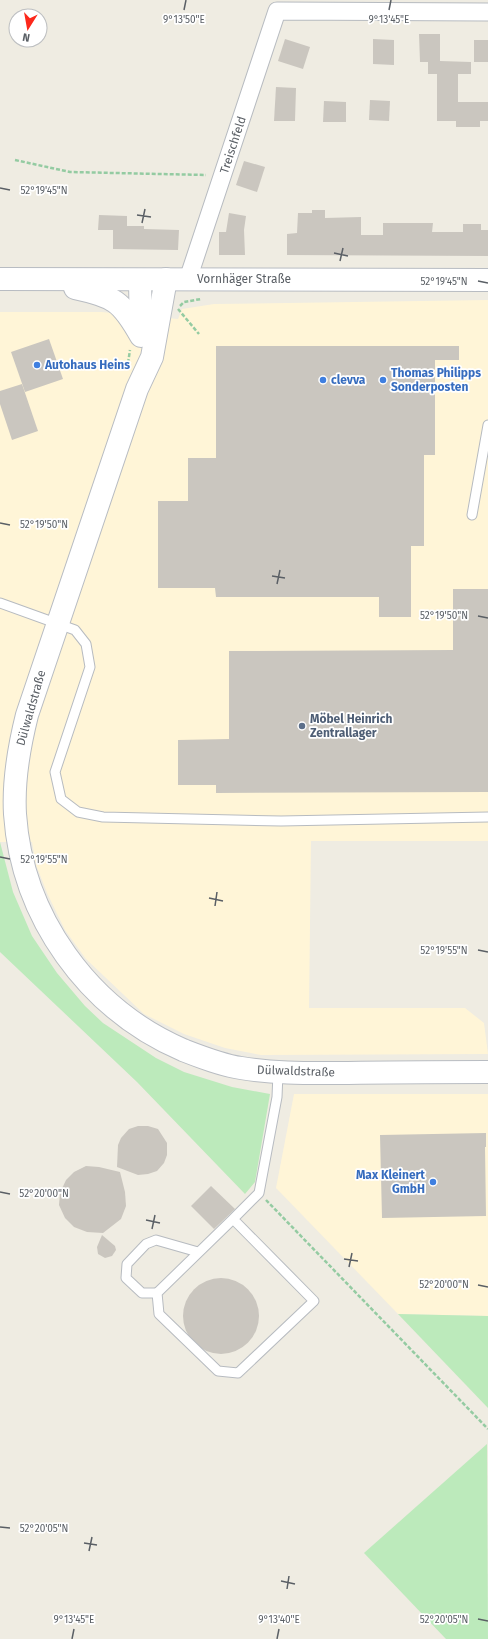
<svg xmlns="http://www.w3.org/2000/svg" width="488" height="1639" viewBox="0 0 488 1639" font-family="'Fira Sans',sans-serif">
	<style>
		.commercial { fill: #fff5d7 }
		.green { fill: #bceabb }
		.building { fill: #cac6bf }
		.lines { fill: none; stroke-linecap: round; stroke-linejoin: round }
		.lane-casing { stroke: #b7bbc0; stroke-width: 11 }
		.street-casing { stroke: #b7bbc0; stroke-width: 19 }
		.secondary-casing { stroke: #b8bcc2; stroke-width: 24 }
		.path { stroke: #94cba2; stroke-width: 2.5; stroke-dasharray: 4 2; stroke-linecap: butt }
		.lane { stroke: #fff; stroke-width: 9 }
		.street { stroke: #fff; stroke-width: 17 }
		.secondary { stroke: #fff; stroke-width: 22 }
		.ticks { fill: none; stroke: #5a5f65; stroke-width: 1.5 }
		.shop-dot { fill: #3f7fe0; stroke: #fff; stroke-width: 1.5 }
		.service-dot { fill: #5c6f8a; stroke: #fff; stroke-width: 1.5 }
		.labels { text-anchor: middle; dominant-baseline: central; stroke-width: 3.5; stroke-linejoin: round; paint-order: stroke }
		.street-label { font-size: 12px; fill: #5a5f65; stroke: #fff }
		.shop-label { font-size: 12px; font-weight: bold; fill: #366cbe; stroke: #fff; text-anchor: start }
		.service-label { font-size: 12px; font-weight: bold; fill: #4e5e75; stroke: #fff; text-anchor: start }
		.ticks-label { font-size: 10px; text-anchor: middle; fill: #5a5f65; stroke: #fff; stroke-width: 3.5; stroke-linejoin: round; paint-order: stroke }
	</style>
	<rect width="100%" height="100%" fill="#efece2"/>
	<!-- commercial -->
	<g class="commercial">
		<path d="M488,300v541h-177l-2,167h156l19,15 4,31 -227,1 -36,-7 -41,-14 -40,-20 -58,-55 -21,-29 -17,-35 -12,-30 -4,-23h-32v-530h101l77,7 4,-10 32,-5z"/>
		<path d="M294,1094h194v222l-90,-2 -122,-126z"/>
	</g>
	<!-- green -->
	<g class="green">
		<path d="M0,842l13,50 19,44 25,37 28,33 18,17 53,35 28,14 48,15 38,7 -15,88 -10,12 -108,-112 -137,-130z"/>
		<path d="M398,1314l90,2v92z"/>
		<path d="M487,1444l1,195h-42l-82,-86z"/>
	</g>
	<!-- building -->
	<g class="building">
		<path d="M419,34h21v27l31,1v12h-13v28h30v19h-8v6h-24v-6h-19v-47h-9v-12h-8z"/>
		<path d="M285,39l25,8 -7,22 -25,-8z"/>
		<path d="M373,39l21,1v25l-21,-1z"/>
		<rect x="474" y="40" width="14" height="22"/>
		<path d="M276,87l20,1 -1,33h-21z"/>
		<path d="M370,100l20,1 -1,20 -20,-1z"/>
		<path d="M324,101l22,1v20h-23z"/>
		<path d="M244,161l21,6 -8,25 -21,-7z"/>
		<path d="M312,210h13v8l36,-1v18h22v-12h50l-1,9h31v-8h18v6h7v26l-201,-1v-21l10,-1 1,-20h14z"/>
		<path d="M229,213l17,3 -2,14 1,25h-26v-23h7z"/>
		<path d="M99,215l28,1v10h17v3l35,1 -1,20 -65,-1v-19h-15z"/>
		<path d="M49,339l14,40 -38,13 -14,-40z"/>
		<path d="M216,346h243v14h-24v95h-11v91h-13v71h-32v-20h-163l-1,-9h-57v-87h30v-43h28z"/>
		<path d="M22,384l16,47 -26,9 -12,-36v-13z"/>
		<path d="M453,589h35v203l-272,1v-8h-38v-45l51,-1v-88l224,-1z"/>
		<path d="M138,1126h10l10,3 9,14v12l-3,8 -7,8 -9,3 -10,1 -21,-8 1,-22 3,-7 8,-9z"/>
		<path d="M486,1133v14h-1l1,69 -104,2 -2,-83z"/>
		<path d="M86,1166l13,1 21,5 5,20 1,14 -5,13 -18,14 -16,-1 -13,-5 -9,-9 -6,-13 1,-12 6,-13 8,-8z"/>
		<path d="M211,1186l24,23 -21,20 -23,-23z"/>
		<path d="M102,1235l13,11 1,4 -4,6 -7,2 -7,-4 -1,-7z"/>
		<circle cx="221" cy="1316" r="38"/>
	</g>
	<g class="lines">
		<!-- lane casing -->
		<g class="lane-casing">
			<g id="lane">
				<path d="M472,515l16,-90"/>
				<path d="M0,603l75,27 11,14 4,23 -35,105 6,27 17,13 25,5 178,4 207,-4"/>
				<path d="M233,1219l-76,74 2,21 59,57 20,2 76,-72 -81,-82 26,-26 18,-96 1,-24"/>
				<path d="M157,1293h-15l-16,-15 1,-14 19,-20 10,-4 42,12"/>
			</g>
		</g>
		<!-- street casing -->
		<g class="street-casing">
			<path id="street" d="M188,279l89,-268 211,1"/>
		</g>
		<!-- secondary casing -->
		<g class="secondary-casing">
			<g id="secondary">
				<path d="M0,279l488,1"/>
				<path d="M166,279l-14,78 -15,32 -110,326c-8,32 -14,65 -12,99 7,103 73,195 168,236 18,7 38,15 58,18 35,6 71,5 107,5 47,-1 93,-1 140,-1"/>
				<path d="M140,280l1,54"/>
				<path d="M75,288c39,9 46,12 66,48"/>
			</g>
		</g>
		<!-- path -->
		<g class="path">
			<path d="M15,160l55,12 136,3"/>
			<path d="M180,306l4,-4 17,-3"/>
			<path d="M178,309l21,25"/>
			<path d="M128,363l2,-13"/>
			<path d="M266,1200l222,229"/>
		</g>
		<!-- lane -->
		<use href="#lane" class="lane"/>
		<!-- street -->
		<use href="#street" class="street"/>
		<!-- secondary -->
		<use href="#secondary" class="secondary"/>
	</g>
	<!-- ticks -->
	<path class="ticks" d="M184,10l2,-10M389,10l2,-10M0,188l10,2M137,215l14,2M142,223l3,-14M334,253l14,3M340,261l3,-13M478,281l10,2M0,523l10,2M272,576l13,2M277,584l3,-14M478,616l10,2M0,857l10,2M209,898l14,3M215,906l2,-14M478,950l10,2M0,1192l10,2M146,1220l14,3M152,1229l3,-14M344,1259l14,2M349,1267l3,-14M478,1285l10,2M0,1527l10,1M84,1543l13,2M89,1551l3,-14M281,1581l14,3M287,1589l2,-13M478,1619l10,2M72,1639l2,-10M277,1639l2,-10"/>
	<!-- markers -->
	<g class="shop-dot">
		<circle cx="37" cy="365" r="4"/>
		<circle cx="323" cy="380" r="4"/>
		<circle cx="383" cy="380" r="4"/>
		<circle cx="433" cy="1182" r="4"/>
	</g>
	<circle class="service-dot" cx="302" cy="726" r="4"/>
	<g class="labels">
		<!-- street labels -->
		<g class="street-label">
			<text transform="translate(233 145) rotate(-72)">Treischfeld</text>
			<text x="244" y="279">Vornhäger Straße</text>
			<text transform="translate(31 708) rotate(-74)">Dülwaldstraße</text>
			<text transform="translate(296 1071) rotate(2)">Dülwaldstraße</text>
		</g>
		<!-- shop labels -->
		<g class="shop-label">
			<text x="45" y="365">Autohaus Heins</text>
			<text x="391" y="373">Thomas Philipps<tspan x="391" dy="14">Sonderposten</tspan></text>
			<text x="331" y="380">clevva</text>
			<text x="425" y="1175" text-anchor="end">Max Kleinert<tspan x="425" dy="14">GmbH</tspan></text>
		</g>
		<!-- service labels -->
		<g class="service-label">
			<text x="310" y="719">Möbel Heinrich<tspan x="310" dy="14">Zentrallager</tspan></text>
		</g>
	</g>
	<g class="ticks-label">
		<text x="184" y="23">9°13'50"E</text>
		<text x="389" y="23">9°13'45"E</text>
		<text x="44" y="194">52°19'45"N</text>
		<text x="444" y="285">52°19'45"N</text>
		<text x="44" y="528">52°19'50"N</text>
		<text x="444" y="619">52°19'50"N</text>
		<text x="44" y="863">52°19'55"N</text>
		<text x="444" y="954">52°19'55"N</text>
		<text x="44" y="1197">52°20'00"N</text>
		<text x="444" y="1288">52°20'00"N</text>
		<text x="44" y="1532">52°20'05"N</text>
		<text x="74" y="1623">9°13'45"E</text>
		<text x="279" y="1623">9°13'40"E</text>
		<text x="444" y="1623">52°20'05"N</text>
	</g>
	<!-- north arrow -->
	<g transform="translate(28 28) rotate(191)"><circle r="19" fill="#ffffff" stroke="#bdbfc1"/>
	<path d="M0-3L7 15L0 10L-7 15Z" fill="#fc281b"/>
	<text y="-6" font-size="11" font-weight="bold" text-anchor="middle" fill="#5a5f65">N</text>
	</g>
</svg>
